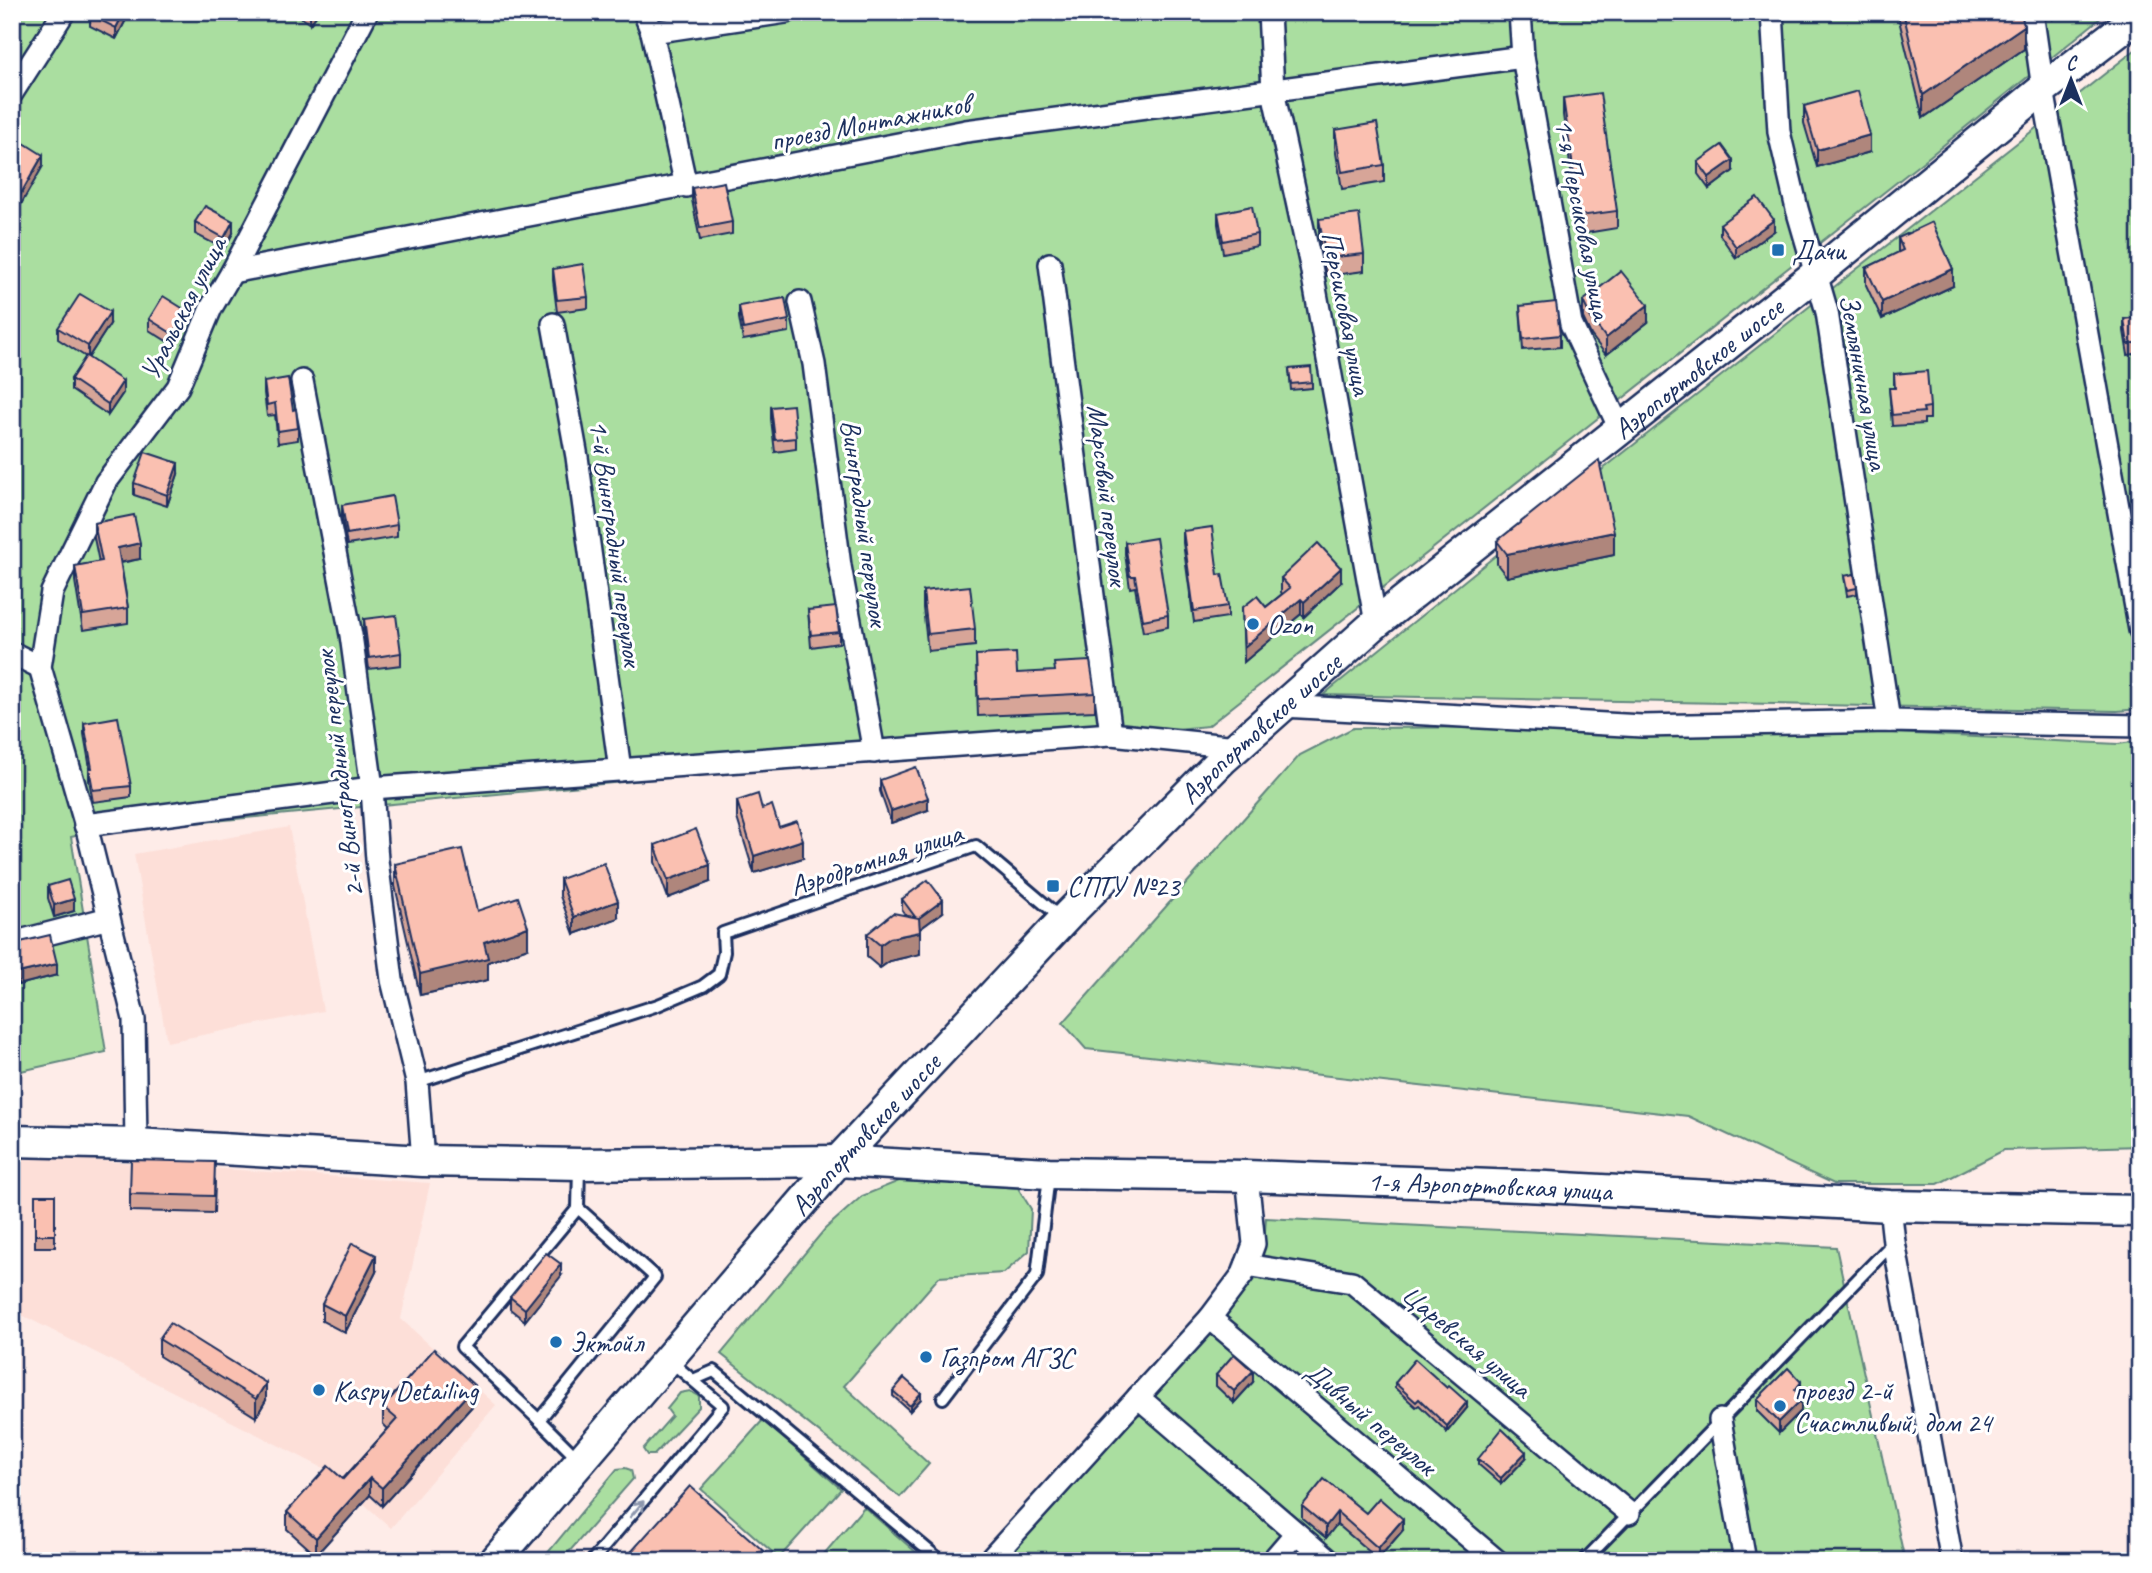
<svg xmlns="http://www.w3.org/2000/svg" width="2152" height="1573" viewBox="0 0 2152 1573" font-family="Caveat,sans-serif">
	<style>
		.built { fill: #fddfd8 }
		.green { fill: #aadea0; stroke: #62867f; stroke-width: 2 }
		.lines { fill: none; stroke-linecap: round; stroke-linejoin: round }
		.lane-casing { stroke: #1b2f5e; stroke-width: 16 }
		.street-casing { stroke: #1b2f5e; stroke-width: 26 }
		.secondary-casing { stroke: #1b2f5e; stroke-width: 35 }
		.lane { stroke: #fff; stroke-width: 10 }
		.street { stroke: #fff; stroke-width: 21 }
		.secondary { stroke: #fff; stroke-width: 30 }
		.wall { fill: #d7a598; stroke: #1b2f5e; stroke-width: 2 }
		.shaded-wall { fill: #af867c; stroke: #1b2f5e; stroke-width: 2 }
		.building { fill: #fac0b1; stroke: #1b2f5e; stroke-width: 2 }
		.oneway { stroke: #8d97ae }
		.poi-dot { fill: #1f6fb2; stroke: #fff; stroke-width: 2.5 }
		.labels { text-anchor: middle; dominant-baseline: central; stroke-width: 6; stroke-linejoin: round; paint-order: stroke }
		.street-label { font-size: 28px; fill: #1b2f5e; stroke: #fff }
		.poi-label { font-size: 28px; fill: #1b2f5e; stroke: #fff; text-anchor: start }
	</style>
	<rect width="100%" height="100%" fill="#feece8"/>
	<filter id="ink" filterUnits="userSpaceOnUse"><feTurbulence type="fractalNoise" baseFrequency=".0143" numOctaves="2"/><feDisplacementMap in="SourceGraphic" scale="14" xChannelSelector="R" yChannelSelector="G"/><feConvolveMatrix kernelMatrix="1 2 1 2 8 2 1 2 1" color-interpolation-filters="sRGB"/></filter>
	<g filter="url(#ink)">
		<!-- built -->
		<g class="built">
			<path d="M289,827l34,184 -156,31 -33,-188z"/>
			<path d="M16,1155l414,28 -29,136 95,86 -105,123 -66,-59 -305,-155z"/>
		</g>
		<!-- green -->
		<g class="green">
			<path d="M12,12h2096l-178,144 -722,570 -1120,107 -17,4 35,215 -94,21z"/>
			<path d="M2140,46v663l-23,2 -794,-16 261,-211z"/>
			<path d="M1751,726l367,18 22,-3v405l-136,4 -66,34h-104l-146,-68 -602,-67 -23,-26 237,-268 53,-27z"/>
			<path d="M899,1181h40l79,7 13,21 -2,42 -25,22 -65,4 -95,109 85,78 -29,33 -179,-143 104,-125 37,-33z"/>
			<path d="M1266,1218l570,29 69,314h-901l216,-238 43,-67z"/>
			<path d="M690,1391l9,5v11l-45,48h-7l-4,-6 29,-33 -5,-7 13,-16z"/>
			<path d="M763,1420l78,69 -62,69 -78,-69z"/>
			<path d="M625,1468l6,2 2,9 -72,82h-20l76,-92z"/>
			<path d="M864,1507l62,54h-108z"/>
		</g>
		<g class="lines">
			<!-- lane casing -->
			<g class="lane-casing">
				<g id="lane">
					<path d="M417,1082l241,-77 45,-19 16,-12 5,-22 -1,-19 253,-87 85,72"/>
					<path d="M578,1208l77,69 -116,143 -77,-73 116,-139 1,-41"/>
					<path d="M693,1380l21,-9 227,190"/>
					<path d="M943,1398l94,-123 12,-99"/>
					<path d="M539,1420l40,40"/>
					<path d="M592,1561l131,-155 -54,-46"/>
					<path d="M1584,1561l310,-319"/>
				</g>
			</g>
			<!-- street casing -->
			<g class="street-casing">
				<g id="street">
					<path d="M644,12l8,20 34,154"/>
					<path d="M1269,12l4,79 38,175 65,357"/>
					<path d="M1520,12l3,45 48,267 49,105"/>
					<path d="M1772,12l7,120 18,77 30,103 62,409"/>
					<path d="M2032,12l11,77 97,541"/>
					<path d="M652,32l134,-20"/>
					<path d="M12,93l52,-81"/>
					<path d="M1050,264l61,470"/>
					<path d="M232,272l734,-141 557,-74"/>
					<path d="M800,302l14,62 26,202 34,186"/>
					<path d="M553,324l24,133 43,313"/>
					<path d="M302,381l49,254 21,153 5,72 15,120 25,102 6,79"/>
					<path d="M12,653l28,14"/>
					<path d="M1283,706l359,20 247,-5 251,5"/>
					<path d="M85,825l287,-37 739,-54 126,13"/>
					<path d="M12,943l97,-25"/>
					<path d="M136,1144l-2,-125 -46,-186 -48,-166 12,-75 54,-110 72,-95 33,-79 21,-36 135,-260"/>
					<path d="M1890,1206l4,36 58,319"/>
					<path d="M1246,1265l106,17 277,231"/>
					<path d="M1210,1318l287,243"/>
					<path d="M1138,1397l191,164"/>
					<path d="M1720,1420l25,141"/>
					<path d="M989,1561l221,-243 33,-44 11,-30 -7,-68"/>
					<path d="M1272,1561l24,-28"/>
				</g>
			</g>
			<!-- secondary casing -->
			<g class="secondary-casing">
				<g id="secondary">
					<path id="s1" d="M12,1141l124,3 287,17 157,3 258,-3 211,12 198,3 300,11 343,19 250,5"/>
					<path id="s2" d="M495,1561l343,-400 232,-248 153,-154 153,-136 439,-348 228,-186 97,-74"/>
				</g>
			</g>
			<!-- lane -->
			<use href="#lane" class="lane"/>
			<!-- street -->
			<use href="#street" class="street"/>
			<!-- secondary -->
			<use href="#secondary" class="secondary"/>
		</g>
		<!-- wall -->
		<g class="wall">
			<path d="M91,12h39l-14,27 -26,-13v-11z"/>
			<path d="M294,12h25l-9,12z"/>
			<path d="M1897,12h124l3,37 -101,69z"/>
			<path d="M2048,12h14l-9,7z"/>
			<path d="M1563,98l54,113v17l-37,6 -17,-119z"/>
			<path d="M1804,106l66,46 -53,15 -13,-44z"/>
			<path d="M1335,130l49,35v17l-42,7 -7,-42z"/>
			<path d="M1698,162l35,9 -24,18 -11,-15z"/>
			<path d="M692,188l40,34v12l-32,6 -8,-40z"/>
			<path d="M1218,213l39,21v12l-34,7 -5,-29z"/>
			<path d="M1319,219l45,35v17l-38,5 -7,-40z"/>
			<path d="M195,222l38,11 -9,16 -29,-15z"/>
			<path d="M1720,224l54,7 -38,27 -16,-23z"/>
			<path d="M1898,238l55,48 -71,33 -16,-34v-17l32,-15z"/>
			<path d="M553,269l35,28v11l-31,4 -4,-32z"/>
			<path d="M1583,301l65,21 -42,33 -15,-20 -8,-17z"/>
			<path d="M739,306l50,14v12l-46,8 -4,-22z"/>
			<path d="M1520,306l40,29v12l-37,3z"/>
			<path d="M2140,317v36l-12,2 -4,-24v-12z"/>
			<path d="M149,319l38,3 -14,23 -24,-15z"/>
			<path d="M110,324l-22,34 35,35 -15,22 -37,-25v-11l15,-22 -28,-18v-11z"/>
			<path d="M1289,369l23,13v6l-21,2z"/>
			<path d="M1894,374l36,33v12h-6v5l-32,2 -3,-38h5z"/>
			<path d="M264,382l34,46v12l-20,3 -3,-28 -8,1 -3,-23z"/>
			<path d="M771,407l25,31v11l-21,3 -4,-33z"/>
			<path d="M178,474l-11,32 -33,-11v-12z"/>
			<path d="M342,505l55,20v12l-50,8 -5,-28z"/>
			<path d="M94,523l46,36 -19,4 7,45v15l-45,7 -8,-49v-15l24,-4 -5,-24z"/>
			<path d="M2140,523v31l-4,-19v-11z"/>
			<path d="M1183,531l35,44 10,31v11l-34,5 -11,-79z"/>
			<path d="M1497,541l117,14 -107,22 -10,-13z"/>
			<path d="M1125,543l43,72v12l-25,5 -8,-45 -5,1 -5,-34z"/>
			<path d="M1844,576l13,12v6l-10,2z"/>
			<path d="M1281,578l60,4 -37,35 -3,-3 -57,48 -2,-54 24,-1 16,-13 -1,-2z"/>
			<path d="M923,591l52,38v17l-47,5 -5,-43z"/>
			<path d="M808,610l31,22v11l-28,4z"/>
			<path d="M364,619l37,34v12l-32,4 -5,-38z"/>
			<path d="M976,655l41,18 78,20v18l-117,5z"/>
			<path d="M84,723l47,63v11l-38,5 -4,-22v-12h1l-6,-34z"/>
			<path d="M880,780l48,30 -37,13 -11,-32z"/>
			<path d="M737,801l25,8 41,49 -49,15 -17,-55z"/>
			<path d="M655,845l55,37 -42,16 -13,-36z"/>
			<path d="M395,864l82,47 51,37 -40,14v18l-68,15 -25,-109z"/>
			<path d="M560,879l58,39 -44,16 -14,-38z"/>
			<path d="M48,886l26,25 -20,6 -6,-19z"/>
			<path d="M902,899l41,13 -23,17v25l-30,7 -10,7 -13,-11v-23l39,-18 -4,-6z"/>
			<path d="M12,944l45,31 -39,10 -6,-25z"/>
			<path d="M215,1180l-1,33 -84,-2v-17z"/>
			<rect x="35" y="1195" width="20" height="52"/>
			<path d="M376,1272l-31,61 -23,-12v-17z"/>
			<path d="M561,1276l-36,45 -15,-12v-12z"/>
			<path d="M159,1339l107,61 -10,17 -97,-61z"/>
			<path d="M1216,1375l37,7 -19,21 -18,-17z"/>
			<path d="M1395,1383l72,25 -20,24 -28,-27 -3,2 -21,-19z"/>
			<path d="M893,1391l28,8 -11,12 -17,-15z"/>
			<path d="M1801,1394l-2,2 2,15 -22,22 -22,-22v-12z"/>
			<path d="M475,1403l-93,103 -12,-11 -54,60 -29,-26v-17l56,-33 45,-50 -5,-5v-17z"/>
			<path d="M1526,1458l-25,26 -23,-20v-5z"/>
			<path d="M1302,1506l64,7 37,17 -25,29 -41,-35 -11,14 -24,-20z"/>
		</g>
		<!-- shaded-wall -->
		<g class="shaded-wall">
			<path d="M124,12h6l-14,27v-11z"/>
			<path d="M311,12h8l-9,12v-11z"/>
			<path d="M2053,12h9l-9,7z"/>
			<path d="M2024,26v23l-101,69v-23z"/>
			<path d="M1870,135v17l-53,15v-17z"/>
			<path d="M43,155v11l-31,54v-11z"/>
			<path d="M1733,160v11l-24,18v-12z"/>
			<path d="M1774,220v11l-38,27v-11z"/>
			<path d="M233,221v12l-9,16v-11z"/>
			<path d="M1953,269v17l-71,33v-17z"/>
			<path d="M1648,305v17l-42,33v-17z"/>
			<path d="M187,311v11l-14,23v-11z"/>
			<path d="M110,312v12l-22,34v-12z"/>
			<path d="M123,381v12l-15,22v-11z"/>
			<path d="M178,463v11l-11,32v-11z"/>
			<path d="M1614,532v23l-107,22v-23z"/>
			<path d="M140,543v16l-22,4v-15z"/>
			<path d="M1341,568v14l-37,35v-15z"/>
			<path d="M1301,599v15l-57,48v-15z"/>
			<path d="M928,798v12l-37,13v-12z"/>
			<path d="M803,840v18l-49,15v-17z"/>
			<path d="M710,865v17l-42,16v-18z"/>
			<path d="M74,899v12l-20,6v-12z"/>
			<path d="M943,900v12l-26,19v-12z"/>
			<path d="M618,901v17l-44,16v-17z"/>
			<path d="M528,927v21l-40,14v18l-68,15v-21l64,-32z"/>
			<path d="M920,932v22l-30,7 -10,7v-23l10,-7z"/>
			<path d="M57,964v11l-39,10v-12z"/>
			<path d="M376,1255v17l-31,61v-17z"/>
			<path d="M561,1264v12l-36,45v-12z"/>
			<path d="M1253,1371v11l-19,21v-12z"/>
			<path d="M1801,1382v12l-6,7v-11z"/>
			<path d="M266,1383v17l-10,17v-18z"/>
			<path d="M475,1386v17l-93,103v-18z"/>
			<path d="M921,1393v6l-11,12v-5z"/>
			<path d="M1801,1400v11l-22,22v-11z"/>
			<path d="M1467,1402v6l-20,24v-6z"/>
			<path d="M1526,1452v6l-25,26v-6z"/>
			<path d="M370,1478v17l-54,60v-17z"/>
			<path d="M1337,1512v12l-11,14v-12z"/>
			<path d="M1403,1519v11l-25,29v-11z"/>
		</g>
		<!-- building -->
		<g class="building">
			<path d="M91,12h33l-8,16 -26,-13z"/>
			<path d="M1903,12h118l3,14 -101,69z"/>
			<path d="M1858,91l12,44 -53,15 -13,-44z"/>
			<path d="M1600,93l17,118 -37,5 -17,-118z"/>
			<path d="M1377,123l7,42 -42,7 -7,-42z"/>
			<path d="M16,138l27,17 -31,54v-65z"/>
			<path d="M1722,145l11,15 -24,17 -11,-15z"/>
			<path d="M724,182l8,40 -32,6 -8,-40z"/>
			<path d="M1757,197l17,23 -38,27 -16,-23z"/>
			<path d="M205,206l28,15 -9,17 -29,-16z"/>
			<path d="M1252,206l5,28 -34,7 -5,-28z"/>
			<path d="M1359,214l5,40 -38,4 -7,-39z"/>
			<path d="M1932,222l21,47 -71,33 -16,-34 37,-18 -5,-12z"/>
			<path d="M583,264l5,33 -31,3 -4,-31z"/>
			<path d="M1621,271l27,34 -42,33 -15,-20 -8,-17z"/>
			<path d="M80,294l30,18 -22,34 -30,-18z"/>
			<path d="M163,296l24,15 -14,23 -24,-15z"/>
			<path d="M785,298l4,22 -46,9 -4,-23z"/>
			<path d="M1556,302l4,33 -37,4 -3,-33z"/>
			<path d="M2140,317v25l-12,2 -4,-25z"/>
			<path d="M86,356l37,25 -15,23 -37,-25z"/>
			<path d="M1311,367l1,15 -21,2 -2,-15z"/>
			<path d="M1927,371l3,36 -7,1 1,4 -32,3 -3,-27h6l-1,-14z"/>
			<path d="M288,378l5,32 3,-1 2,19 -20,3 -3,-28 -8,2 -3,-23z"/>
			<path d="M793,405l3,33 -21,2 -4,-33z"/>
			<path d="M145,452l33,11 -11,32 -33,-12z"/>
			<path d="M1599,460l15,72 -107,22 -10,-13z"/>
			<path d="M392,496l5,29 -50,9 -5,-29z"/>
			<path d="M134,515l6,28 -22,5 10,60 -45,7 -8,-49 27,-5 -8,-38z"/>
			<path d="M2140,523v20l-4,-19z"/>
			<path d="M1212,527l6,48 4,-1 6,32 -34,5 -11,-80z"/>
			<path d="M1156,538l12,77 -25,5 -8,-44h-5l-5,-33z"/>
			<path d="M1318,543l23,25 -37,34 -3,-3 -57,48 -2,-39 15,-12 9,11 24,-19 -9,-10z"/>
			<path d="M1854,574l3,14 -10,2 -3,-14z"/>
			<path d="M970,586l5,43 -47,5 -5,-43z"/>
			<path d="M836,607l3,25 -28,3 -3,-25z"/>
			<path d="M396,615l5,38 -32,5 -5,-39z"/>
			<path d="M1016,653l1,20 38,-2 -1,-8 36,-2 5,32 -117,6 -2,-44z"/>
			<path d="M118,717l13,69 -38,4 -4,-22h3l-8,-45z"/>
			<path d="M916,767l12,31 -37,13 -11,-31z"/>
			<path d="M758,794l4,15 10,-4 7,22 18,-6 6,19 -49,16 -17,-55z"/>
			<path d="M696,829l14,36 -42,15 -13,-35z"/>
			<path d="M462,849l15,62 41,-14 10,30 -44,15 4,16 -68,16 -25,-110z"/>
			<path d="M604,863l14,38 -44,16 -14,-38z"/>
			<path d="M68,880l6,19 -20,6 -6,-19z"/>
			<path d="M928,880l15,20 -24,18h-3l-14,-19z"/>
			<path d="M893,913l26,5 1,14 -30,6 -10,7 -13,-11z"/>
			<path d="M50,935l7,29 -39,9 -6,-29z"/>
			<path d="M131,1160l84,2 -1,34 -84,-2z"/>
			<rect x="35" y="1195" width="20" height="40"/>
			<path d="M352,1243l24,12 -31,61 -23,-12z"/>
			<path d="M546,1253l15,11 -36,45 -15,-12z"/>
			<path d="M170,1323l96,60 -10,16 -97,-60z"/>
			<path d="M434,1349l41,37 -93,102 -12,-10 -54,60 -29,-26 41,-46 15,13 54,-60 -14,-12z"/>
			<path d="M1234,1354l19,17 -19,20 -18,-16z"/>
			<path d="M1415,1359l32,29 2,-2 18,16 -20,24 -28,-27 -3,3 -21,-19z"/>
			<path d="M1788,1368l13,14 -6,8 6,10 -22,22 -22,-23z"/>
			<path d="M904,1378l17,15 -11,13 -17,-15z"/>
			<path d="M1502,1429l24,23 -25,26 -23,-19z"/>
			<path d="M1324,1479l42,34 13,-15 24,21 -25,29 -41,-36 -11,14 -24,-20z"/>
			<path d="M690,1486l78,69 -5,6h-140z"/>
		</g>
		<!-- one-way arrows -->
		<defs><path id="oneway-shaft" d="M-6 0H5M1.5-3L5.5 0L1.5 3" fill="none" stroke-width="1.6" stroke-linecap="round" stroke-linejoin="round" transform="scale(1.75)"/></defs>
		<use class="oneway" href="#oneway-shaft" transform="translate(637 1509) rotate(-50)"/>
	</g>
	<!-- markers -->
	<g class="poi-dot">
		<rect x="1771" y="243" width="14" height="14" rx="3.5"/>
		<circle cx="1253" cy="624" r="7"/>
		<rect x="1046" y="879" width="14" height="14" rx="3.5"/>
		<circle cx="556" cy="1342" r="7"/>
		<circle cx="926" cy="1357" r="7"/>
		<circle cx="319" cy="1390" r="7"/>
		<circle cx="1780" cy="1406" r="7"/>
	</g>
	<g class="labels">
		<!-- street labels -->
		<g class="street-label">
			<text transform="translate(870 122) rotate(-11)">проезд Монтажников</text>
			<text transform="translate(1583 219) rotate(79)">1-я Персиковая улица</text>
			<text transform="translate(183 308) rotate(-63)">Уральская улица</text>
			<text transform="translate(1347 313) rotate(79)">Персиковая улица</text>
			<text stroke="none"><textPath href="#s2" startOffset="1699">Аэропортовское шоссе</textPath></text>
			<text transform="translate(1864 382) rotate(80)">Земляничная улица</text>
			<text transform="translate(1108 495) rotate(83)">Марсовый переулок</text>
			<text transform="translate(865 523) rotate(82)">Виноградный переулок</text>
			<text transform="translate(616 543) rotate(82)">1-й Виноградный переулок</text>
			<text stroke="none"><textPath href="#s2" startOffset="1132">Аэропортовское шоссе</textPath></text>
			<text transform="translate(339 774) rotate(-97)">2-й Виноградный переулок</text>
			<text transform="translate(876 859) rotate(-18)">Аэродромная улица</text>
			<text stroke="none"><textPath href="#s2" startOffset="565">Аэропортовское шоссе</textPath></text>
			<text stroke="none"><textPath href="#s1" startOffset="1479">1-я Аэропортовская улица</textPath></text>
			<text transform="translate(1467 1341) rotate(40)">Царевская улица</text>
			<text transform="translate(1371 1418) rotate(40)">Дивный переулок</text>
		</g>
		<!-- poi labels -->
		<g class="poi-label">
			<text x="1792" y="250">Дачи</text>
			<text x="1267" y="624">Ozon</text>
			<text x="1067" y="886">СПТУ №23</text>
			<text x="570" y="1342">Эктойл</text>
			<text x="940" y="1357">Газпром АГЗС</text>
			<text x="333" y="1390">Kaspy Detailing</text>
			<text x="1794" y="1390">проезд 2-й<tspan x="1794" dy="32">Счастливый, дом 24</tspan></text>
		</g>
	</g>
	<!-- margin -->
	<rect width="2152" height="1573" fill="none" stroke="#fff" stroke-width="42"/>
	<rect x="21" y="21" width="2110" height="1531" fill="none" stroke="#1b2f5e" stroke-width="2.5" filter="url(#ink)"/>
	<!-- north arrow -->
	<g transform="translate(2071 80)" stroke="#ffffff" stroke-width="5" paint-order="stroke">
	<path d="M0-5L12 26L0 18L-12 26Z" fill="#1b2f5e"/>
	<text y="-10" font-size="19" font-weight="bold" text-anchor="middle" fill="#1b2f5e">С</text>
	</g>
</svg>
